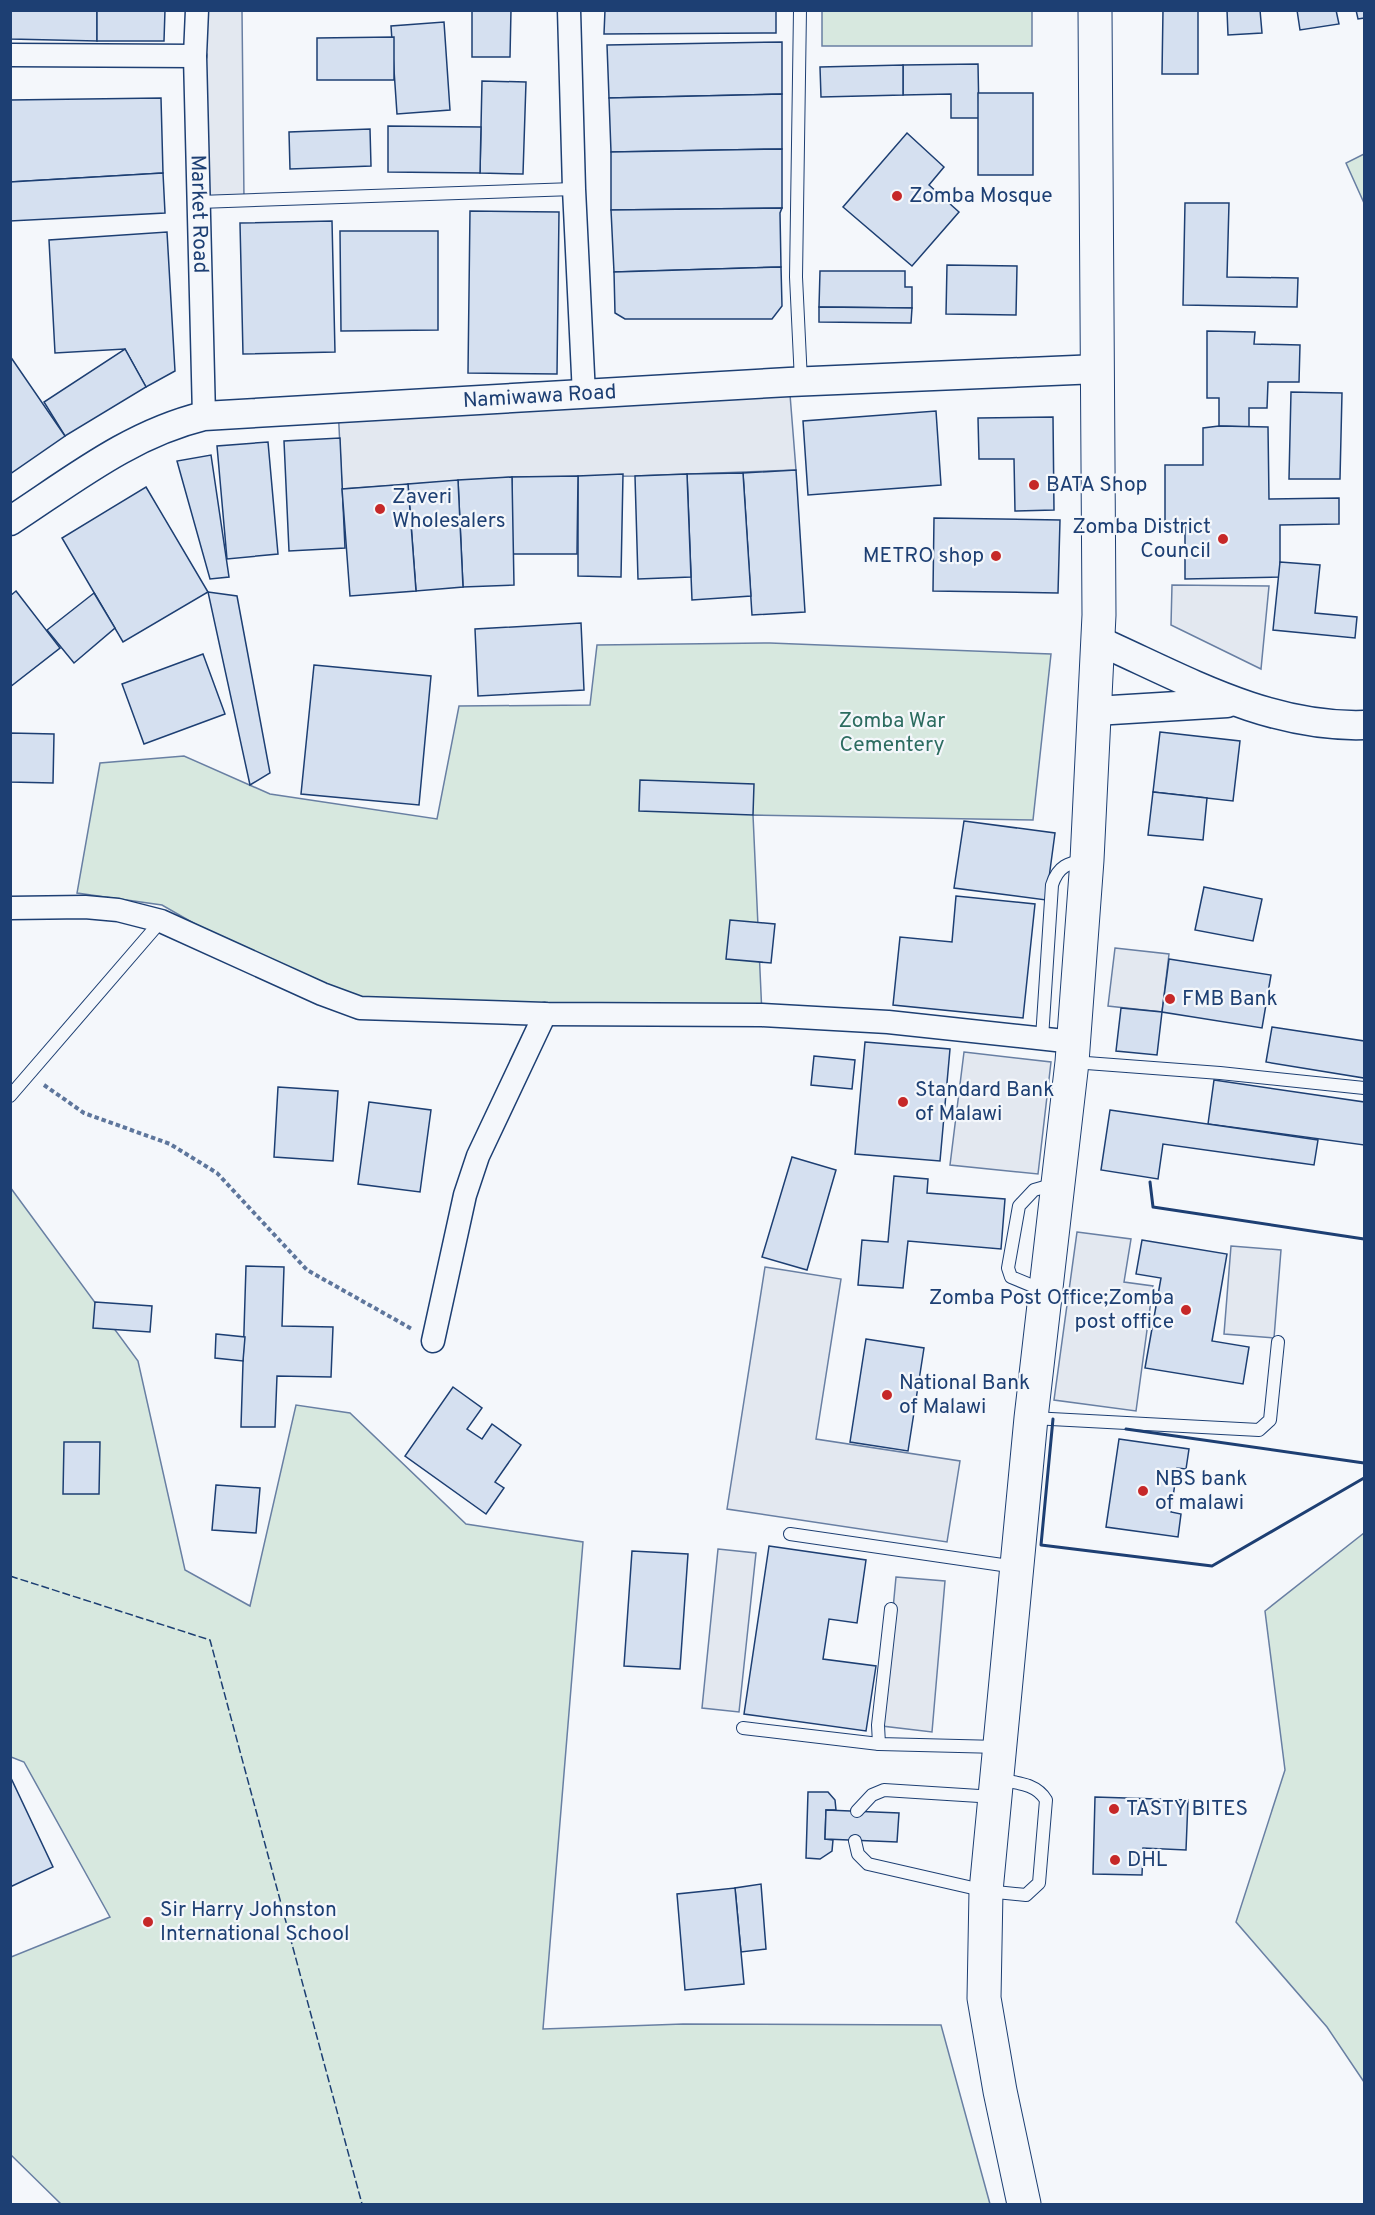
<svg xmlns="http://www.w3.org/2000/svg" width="1375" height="2215" viewBox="0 0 1375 2215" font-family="Overpass,sans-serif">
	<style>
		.green { fill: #d7e8df; stroke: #687fa3; stroke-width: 1.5 }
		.parking { fill: #e3e8f0; stroke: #687fa3; stroke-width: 1.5 }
		.building { fill: #d5e0f0; stroke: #1d3f73; stroke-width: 1.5 }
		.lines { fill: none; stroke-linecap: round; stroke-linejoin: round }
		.service-casing { stroke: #1d3f73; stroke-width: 14 }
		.minor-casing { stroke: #1d3f73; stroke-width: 25 }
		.tertiary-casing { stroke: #1d3f73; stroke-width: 31 }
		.trunk-casing { stroke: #1d3f73; stroke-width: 35 }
		.path { stroke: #5e769c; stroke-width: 4; stroke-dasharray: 4.5 3; stroke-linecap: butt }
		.service { stroke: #f4f7fb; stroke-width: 12 }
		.minor { stroke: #f4f7fb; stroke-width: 22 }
		.tertiary { stroke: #f4f7fb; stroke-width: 28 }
		.trunk { stroke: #f4f7fb; stroke-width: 33 }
		.fence { stroke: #1d3f73; stroke-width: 1.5; stroke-dasharray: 8 3; stroke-linecap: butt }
		.wall { stroke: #1d3f73; stroke-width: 3 }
		.poi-dot { fill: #c62828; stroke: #f4f7fb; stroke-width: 2 }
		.labels { text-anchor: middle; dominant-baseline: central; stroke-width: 4.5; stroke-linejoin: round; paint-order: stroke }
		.poi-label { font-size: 21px; fill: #1d3f73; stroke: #f4f7fb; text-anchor: start }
		.street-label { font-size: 21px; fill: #1d3f73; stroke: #f4f7fb }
		.park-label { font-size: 21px; fill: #2c6c60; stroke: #f4f7fb }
	</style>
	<rect width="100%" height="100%" fill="#f4f7fb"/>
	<!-- green -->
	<g class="green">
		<rect x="822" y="11" width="210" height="35"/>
		<path d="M1364,154v49l-18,-40z"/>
		<path d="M770,643l281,11 -18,166 -280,-5 9,200 -406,1 -194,-111 -85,-12 23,-130 84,-7 86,38 167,25 22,-113 131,-1 7,-60z"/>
		<path d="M10,1187l128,174 47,209 65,36 46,-201 54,8 116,111 117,18 -40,487 140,-5 258,1 49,179h-929l-50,-49v-198l99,-40 -86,-155 -13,-5z"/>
		<path d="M1364,1533v549l-37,-55 -91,-105 49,-152 -20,-159z"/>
	</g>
	<!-- parking -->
	<g class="parking">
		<path d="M198,11h44l2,189 -45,2z"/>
		<path d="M789,382l7,88 -161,6 -123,1 -170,12 -4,-83z"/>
		<path d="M1172,585l97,1 -8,83 -90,-44z"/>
		<path d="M1115,948l54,6 -7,58 -54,-6z"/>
		<path d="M964,1052l87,10 -13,112 -88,-9z"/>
		<path d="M1077,1232l54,7 -7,43 29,4 -17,125 -82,-11z"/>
		<path d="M1231,1246l50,4 -7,88 -50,-4z"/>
		<path d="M765,1267l76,12 -25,160 144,22 -13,81 -220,-33z"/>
		<path d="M718,1549l38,4 -17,159 -37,-4z"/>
		<path d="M896,1577l49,4 -13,151 -50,-6z"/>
	</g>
	<!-- building -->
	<g class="building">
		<path d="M10,10h87v31l-87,-2z"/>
		<path d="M97,10h68l-1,31h-67z"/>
		<path d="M472,10h39l-1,47h-38z"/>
		<path d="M605,10h171v23l-172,1z"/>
		<path d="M1163,10h35v64h-36z"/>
		<path d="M1227,10h33l2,23 -34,2z"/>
		<path d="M1297,10h39l3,14 -39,6z"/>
		<path d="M1356,10h8v8l-6,1z"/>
		<path d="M444,22l6,88 -53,4 -6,-88z"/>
		<path d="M394,37v43h-77v-42z"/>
		<path d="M782,42v52l-173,4 -2,-53z"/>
		<path d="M978,64l1,54h-28v-24l-48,1v-30z"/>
		<path d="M903,65v30l-82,2 -1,-30z"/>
		<path d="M482,81l44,1 -3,92 -43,-1z"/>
		<rect x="978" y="93" width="55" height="82"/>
		<path d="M782,94v55l-171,3 -2,-54z"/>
		<path d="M161,98l2,75 -153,9v-82z"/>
		<path d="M388,126l93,1 -1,46 -92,-1z"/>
		<path d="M370,129l1,37 -81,3 -1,-37z"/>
		<path d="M907,133l37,34 -15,18 30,27 -47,54 -69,-59z"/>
		<path d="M782,149v59l-171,2v-58z"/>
		<path d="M163,173l2,40 -155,8v-39z"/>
		<path d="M1185,203h44l-2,74 71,1 -1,29 -114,-2z"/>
		<path d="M782,208l-2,5 1,54 -167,5 -3,-62z"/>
		<path d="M470,211l89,1 -2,162 -89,-1z"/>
		<path d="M332,221l3,131 -92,2 -3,-131z"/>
		<path d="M340,231h98v99l-97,1z"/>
		<path d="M167,232l8,139 -29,16 -21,-38 -70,4 -6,-113z"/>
		<path d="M947,265l70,1 -1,49 -70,-1z"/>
		<path d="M781,267l1,39 -10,13h-147l-10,-6 -1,-41z"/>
		<path d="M820,271h85v16h7v21l-93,-1z"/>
		<path d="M819,307l93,1 -1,15 -92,-1z"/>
		<path d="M1207,331l48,1 -1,12 46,1 -1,37h-31l-1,26h-18v19l-30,-1v-28h-12z"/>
		<path d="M125,349l21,38 -81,49 -21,-34z"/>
		<path d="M10,356l55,80 -55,38z"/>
		<path d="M1291,392l51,1 -2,86h-51z"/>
		<path d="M936,411l5,74 -133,10 -5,-74z"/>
		<path d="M1053,417l1,93 -39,1 -1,-52h-35l-1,-41z"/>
		<path d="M1219,426l49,1 1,72 70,-1v26l-59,1v52l-95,2v-55l-20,1v-60h38v-37z"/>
		<path d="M340,438l5,110 -56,3 -5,-110z"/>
		<path d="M268,442l10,112 -51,5 -10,-113z"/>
		<path d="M211,455l18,122 -19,2 -33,-118z"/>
		<path d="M796,470l9,142 -53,3 -9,-142z"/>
		<path d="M743,473l8,123 -59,4 -5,-126z"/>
		<path d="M623,474l-2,103 -43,-1v-100z"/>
		<path d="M687,474l4,103 -53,2 -3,-103z"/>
		<path d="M578,476l-1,78h-65v-77z"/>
		<path d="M512,477l2,108 -51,2 -5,-107z"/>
		<path d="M458,480l5,107 -47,4 -8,-107z"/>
		<path d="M408,484l8,107 -66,5 -8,-107z"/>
		<path d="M146,487l62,105 -85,50 -61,-104z"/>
		<path d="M934,518l126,2 -2,73 -125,-2z"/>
		<path d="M1280,562l40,3 -5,48 42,4 -2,21 -82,-8z"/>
		<path d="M16,591l44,57 -50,39v-91z"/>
		<path d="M208,592l29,4 33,177 -20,12z"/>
		<path d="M94,593l21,35 -41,35 -27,-33z"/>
		<path d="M581,623l3,67 -106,6 -3,-67z"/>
		<path d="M203,654l22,60 -81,30 -22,-60z"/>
		<path d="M314,665l117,11 -12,129 -118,-11z"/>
		<path d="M1160,732l80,9 -7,60 -80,-9z"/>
		<path d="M10,733l44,1 -1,49 -43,-1z"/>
		<path d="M640,780l114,4 -1,31 -114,-4z"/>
		<path d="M1153,792l54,6 -4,42 -55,-5z"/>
		<path d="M964,821l91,12 -9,67 -92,-12z"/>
		<path d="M1204,887l58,12 -9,42 -58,-11z"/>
		<path d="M956,896l79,8 -12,114 -130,-13 7,-68 52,5z"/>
		<path d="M730,920l45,4 -4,39 -45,-4z"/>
		<path d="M1169,959l102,16 -9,53 -100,-16z"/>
		<path d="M1121,1008l41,4 -5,43 -41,-4z"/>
		<path d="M1272,1027l92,14v37l-98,-16z"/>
		<path d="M865,1042l85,7 -10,112 -85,-7z"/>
		<path d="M814,1056l41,4 -3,29 -41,-4z"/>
		<path d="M1214,1080l150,22v43l-156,-21z"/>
		<path d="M278,1087l60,4 -5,70 -59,-4z"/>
		<path d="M369,1102l62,8 -11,82 -62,-8z"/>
		<path d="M1110,1110l208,30 -4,25 -151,-21 -5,35 -57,-9z"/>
		<path d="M792,1157l44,13 -29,100 -45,-13z"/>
		<path d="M894,1176l34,3 -1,14 78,6 -4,50 -93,-8 -5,47 -45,-3 4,-45 26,2z"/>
		<path d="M1142,1240l85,14 -15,87 37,6 -6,37 -98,-16 16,-90 -25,-4z"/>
		<path d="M246,1266l38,1 -2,59 51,1 -2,50 -54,-1 -2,51h-34z"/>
		<path d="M95,1302l57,4 -2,26 -57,-4z"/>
		<path d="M216,1334l29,3 -2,24 -28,-3z"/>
		<path d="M866,1339l58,9 -16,103 -58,-9z"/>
		<path d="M453,1387l29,21 -15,21 15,10 10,-15 29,21 -26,37 9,6 -18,26 -81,-58z"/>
		<path d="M1119,1439l70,10 -3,20 -9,-1 -6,44 10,2 -3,23 -72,-10z"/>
		<path d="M64,1442h36l-1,52h-36z"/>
		<path d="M216,1485l44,3 -4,45 -44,-3z"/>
		<path d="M769,1546l97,14 -9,63 -28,-4 -6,40 53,7 -10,65 -122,-17z"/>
		<path d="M632,1551l56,3 -8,115 -56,-3z"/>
		<path d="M10,1776l43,91 -43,20z"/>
		<path d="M808,1792h20l7,8 1,10h-10l-1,29 8,1 -1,11 -12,8 -14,-1z"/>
		<path d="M1095,1797l93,3 -2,50 -43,-2 -1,27 -49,-1z"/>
		<path d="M826,1810l73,3 -2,29 -72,-3z"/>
		<path d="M761,1884l5,65 -25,3 -6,-64z"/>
		<path d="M735,1888l9,96 -59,6 -8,-96z"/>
	</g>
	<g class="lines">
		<!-- service casing -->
		<g class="service-casing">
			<g id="service">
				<path d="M800,10l-4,267 5,104"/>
				<path d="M199,202l375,-13"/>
				<path d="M1042,1038l10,-153c6,-19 16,-22 34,-25"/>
				<path d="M1073,1062l147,11 144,15"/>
				<path d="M10,1096l151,-175"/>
				<path d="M1045,1291l-34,-14 -3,-9 11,-62 15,-16 21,-6"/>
				<path d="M1032,1418l227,12 11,-10 8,-78"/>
				<path d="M790,1534l226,33"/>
				<path d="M743,1728l136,16 120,3"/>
				<path d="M879,1744l-1,-19 13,-116"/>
				<path d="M857,1811l15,-16 12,-5 111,7"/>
				<path d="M855,1841l3,13 10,10 118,27 40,4 13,-12 7,-83c-10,-17 -30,-17 -49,-21"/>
			</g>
		</g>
		<!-- minor casing -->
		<g class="minor-casing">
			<g id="minor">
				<path id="s1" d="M197,10l-2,46 9,360"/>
				<path d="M569,10l5,179 10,206"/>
				<path d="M10,55l185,1"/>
				<path d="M10,908l75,-1 33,3 43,11 161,73 38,14 185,6 217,1 126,7 186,20"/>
				<path d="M433,1341l32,-146 13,-39 67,-142"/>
			</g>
		</g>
		<!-- tertiary casing -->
		<g class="tertiary-casing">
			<g id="tertiary">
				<path id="s2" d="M10,521c63,-41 120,-87 194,-105l585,-34 309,-13"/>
				<path d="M1099,641c85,38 169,87 265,84"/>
				<path d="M1095,711l132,-8"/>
			</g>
		</g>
		<!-- trunk casing -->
		<g class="trunk-casing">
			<path id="trunk" d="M1024,2204l-24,-113 -16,-93 2,-107 45,-473 41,-356 15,-202 12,-245 -4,-605"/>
		</g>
		<!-- path -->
		<path class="path" d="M44,1085l40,28 86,31 47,29 90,97 105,59"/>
		<!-- service -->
		<use href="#service" class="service"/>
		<!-- minor -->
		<use href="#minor" class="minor"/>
		<!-- tertiary -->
		<use href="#tertiary" class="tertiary"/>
		<!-- trunk -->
		<use href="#trunk" class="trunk"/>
		<!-- fence -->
		<path class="fence" d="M10,1576l200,64 152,564"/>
		<!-- wall -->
		<g class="wall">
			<path d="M1150,1182l3,25 211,32"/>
			<path d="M1053,1419l-12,126 171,21 152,-88"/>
			<path d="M1126,1429l238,34"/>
		</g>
	</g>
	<!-- markers -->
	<g class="poi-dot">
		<circle cx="897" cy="196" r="6"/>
		<circle cx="1034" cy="485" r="6"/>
		<circle cx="380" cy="509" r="6"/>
		<circle cx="1223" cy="539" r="6"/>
		<circle cx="996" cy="556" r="6"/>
		<circle cx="1170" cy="999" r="6"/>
		<circle cx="903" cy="1102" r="6"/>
		<circle cx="1186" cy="1310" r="6"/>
		<circle cx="887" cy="1395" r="6"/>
		<circle cx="1143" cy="1491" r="6"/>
		<circle cx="1114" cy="1809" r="6"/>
		<circle cx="1115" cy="1860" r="6"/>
		<circle cx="148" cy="1922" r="6"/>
	</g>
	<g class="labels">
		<!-- poi labels -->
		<g class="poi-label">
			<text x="909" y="196">Zomba Mosque</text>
			<text x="1046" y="485">BATA Shop</text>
			<text x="392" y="497">Zaveri<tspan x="392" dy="24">Wholesalers</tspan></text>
			<text x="1211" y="527" text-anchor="end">Zomba District<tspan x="1211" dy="24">Council</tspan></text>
			<text x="984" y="556" text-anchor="end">METRO shop</text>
			<text x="1182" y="999">FMB Bank</text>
			<text x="915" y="1090">Standard Bank<tspan x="915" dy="24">of Malawi</tspan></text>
			<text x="1174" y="1298" text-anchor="end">Zomba Post Office;Zomba<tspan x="1174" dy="24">post office</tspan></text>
			<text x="899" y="1383">National Bank<tspan x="899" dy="24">of Malawi</tspan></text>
			<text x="1155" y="1479">NBS bank<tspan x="1155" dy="24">of malawi</tspan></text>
			<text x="1126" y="1809">TASTY BITES</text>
			<text x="1127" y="1860">DHL</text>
			<text x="160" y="1910">Sir Harry Johnston<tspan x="160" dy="24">International School</tspan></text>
		</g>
		<!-- street labels -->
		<g class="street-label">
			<text stroke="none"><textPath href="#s1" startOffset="204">Market Road</textPath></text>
			<text stroke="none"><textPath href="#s2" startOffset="558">Namiwawa Road</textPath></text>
		</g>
		<!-- park labels -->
		<g class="park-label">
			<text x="892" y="721">Zomba War<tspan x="892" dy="24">Cementery</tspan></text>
		</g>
	</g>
	<!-- border -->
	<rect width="1375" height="2215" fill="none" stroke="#1d3f73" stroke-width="24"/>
</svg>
